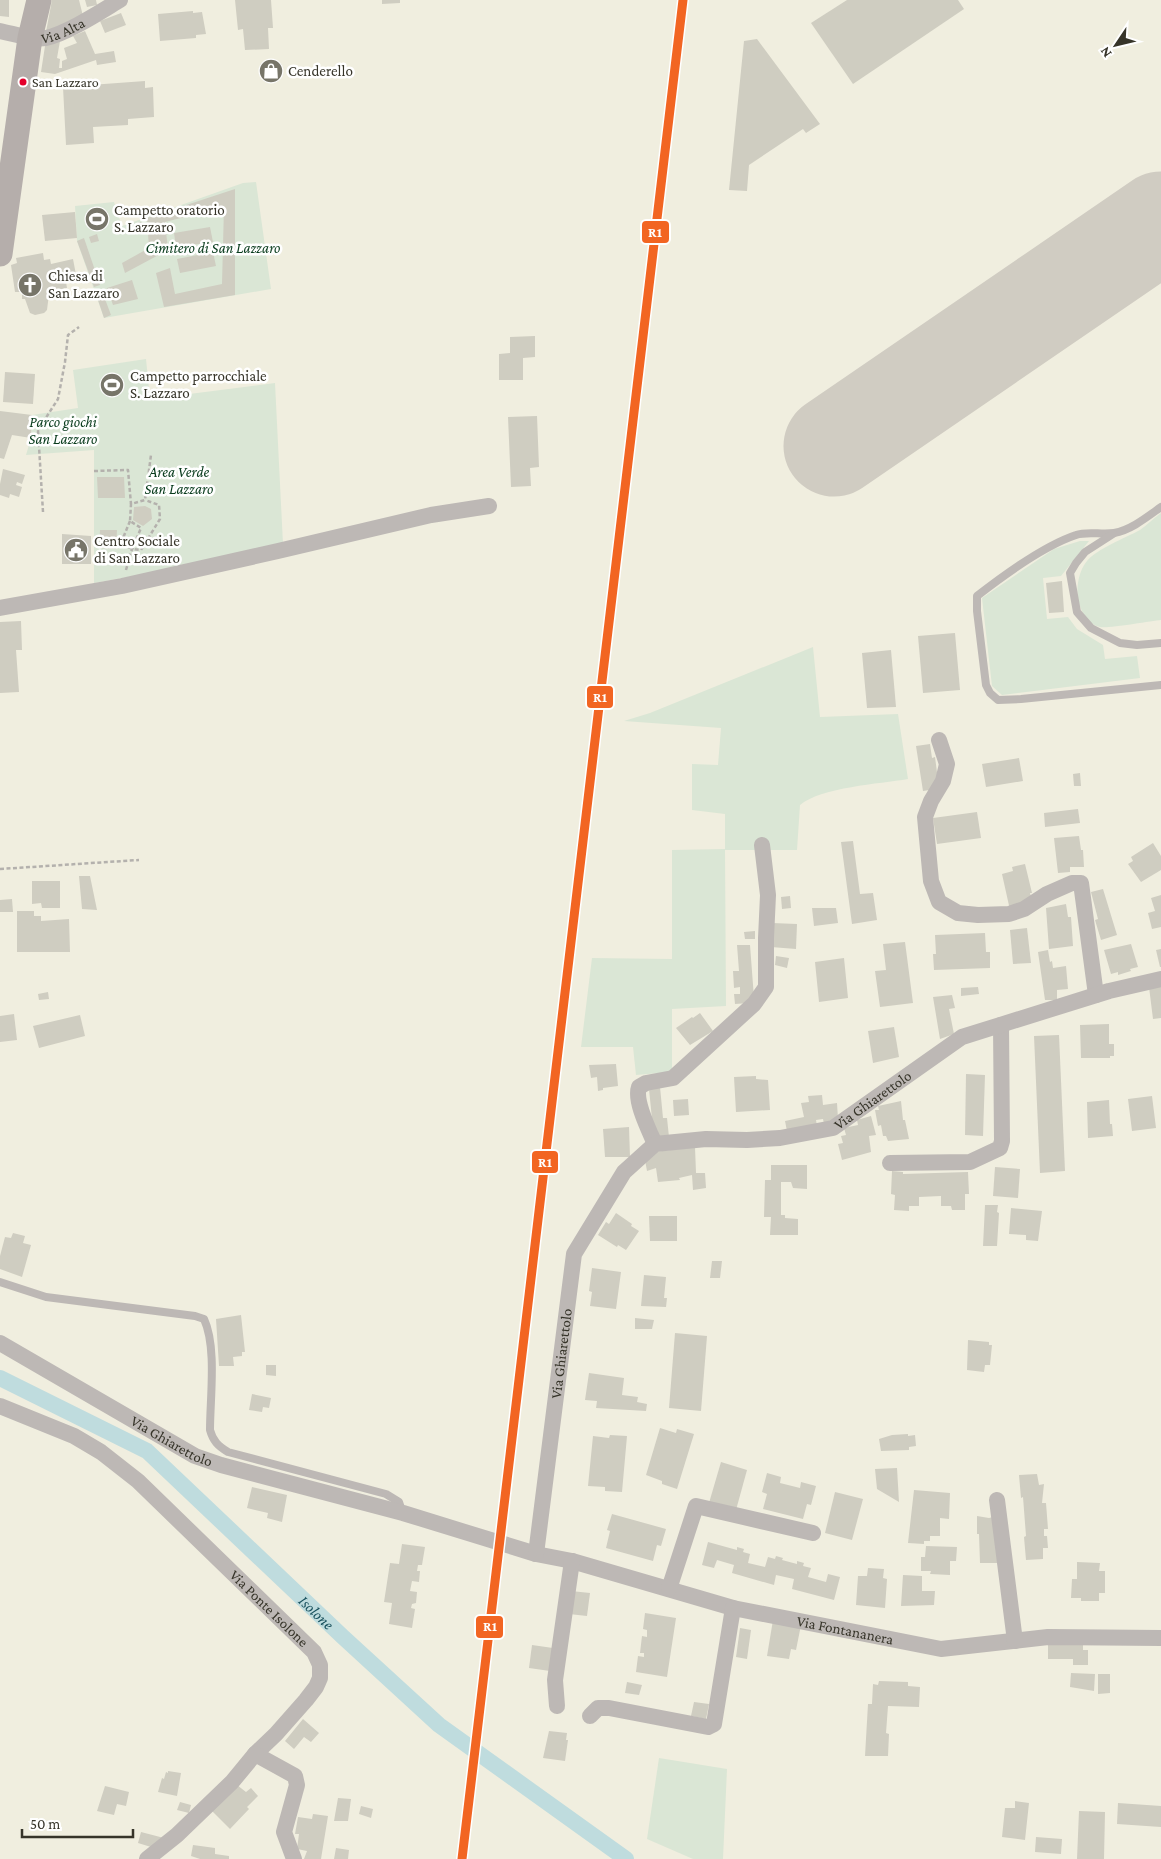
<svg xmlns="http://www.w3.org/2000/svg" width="1161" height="1859" viewBox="0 0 1161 1859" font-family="'Crimson Pro',serif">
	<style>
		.green { fill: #dae6d5 }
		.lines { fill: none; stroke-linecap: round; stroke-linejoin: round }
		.canal { stroke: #bfdcde; stroke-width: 16 }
		.runway { stroke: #d0ccc2; stroke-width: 101 }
		.building { fill: #cfcdc1 }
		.path { stroke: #b4b1ad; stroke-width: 2.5; stroke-dasharray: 4 2.5; stroke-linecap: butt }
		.lane { stroke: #bdb8b5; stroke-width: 8 }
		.street { stroke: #bdb8b5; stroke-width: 16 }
		.primary { stroke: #b5aeab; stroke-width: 25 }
		.rail-1-casing { stroke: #fff; stroke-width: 12 }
		.rail-1 { stroke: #f26522; stroke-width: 9 }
		.bus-dot { fill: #e4002b; stroke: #fff; stroke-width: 2 }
		.labels { text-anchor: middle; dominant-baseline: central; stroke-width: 5; stroke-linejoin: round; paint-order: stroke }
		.bus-label { font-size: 14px; fill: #363429; stroke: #fff; text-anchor: start }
		.street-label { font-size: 15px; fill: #363429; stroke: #fff }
		.poi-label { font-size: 15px; fill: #363429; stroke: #fff; text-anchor: start }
		.park-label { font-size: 15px; font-style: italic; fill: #083b1c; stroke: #fff }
		.water-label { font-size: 16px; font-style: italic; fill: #1a525e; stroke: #fff }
		.line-badge { stroke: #fff; stroke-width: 2 }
		.badge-label { font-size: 14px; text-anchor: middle; font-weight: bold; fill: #fff }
	</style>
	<rect width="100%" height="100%" fill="#f0eedf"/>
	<!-- green -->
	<g class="green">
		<path d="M256,182l15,107 -167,29 -27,-77 -2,-35 39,-4 8,24 121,-43z"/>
		<path d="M146,359l4,40 125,-16 8,161 -149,32 -40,7v-133l-68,5 5,-17 1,-23 46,-7 -5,-38z"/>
		<path d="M1161,513v107c-10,1 -55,9 -61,7 -13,-3 -20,-17 -22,-29 -2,-11 1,-28 9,-37 10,-12 38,-23 53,-31 7,-5 14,-12 21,-17z"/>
		<path d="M1080,541h9l-28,35 -18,2 4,41 21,-2 9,12 26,16 2,14 32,-3 3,22 -138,17 -10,-9 -10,-88 72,-49z"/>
		<path d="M813,647l7,70 78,-3 10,65c-29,5 -86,8 -108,26l-3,45h-72l1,156 -54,3v63l-36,3 -3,-28h-52l11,-89 80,1v-109l53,-1v-35l-33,-4v-46l26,1 3,-37 -97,-7 26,-8z"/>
		<path d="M659,1758l68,11 -4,90h-30l-46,-20z"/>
	</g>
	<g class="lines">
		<!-- canal -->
		<path class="canal" id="s1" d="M0,1378l147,73 196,186 96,88 187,134"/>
		<!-- runway -->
		<path class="runway" d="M834,446l327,-224"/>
	</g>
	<!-- building -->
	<g class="building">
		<path d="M0,0h9v17l-9,-1z"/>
		<path d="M52,0h27l4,16 -37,16z"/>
		<path d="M85,0h11l1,5 -10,2z"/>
		<path d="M235,0h36l2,28h-5l1,21 -24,1 -2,-21 -5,1z"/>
		<path d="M382,0h18v3l-18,1z"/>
		<path d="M847,0h111l6,9 -111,75 -42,-61z"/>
		<path d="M193,11v2l9,-1 4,22 -10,1v3l-36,3 -2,-27z"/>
		<path d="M121,13l5,12 -21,8 -5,-12z"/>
		<path d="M85,31l10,23 19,-3 2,11 -19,3 -1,-5 -41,14 -14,-2 4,-26 15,-5 -3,17 3,1 -1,9h3v-7l5,-2 -3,-11 13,-5 -4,-7z"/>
		<path d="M757,39l63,85 -14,9 -3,-4 -54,36 -2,26 -18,-1 15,-149z"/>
		<path d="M145,81v7l8,-1 1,30 -26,2v6l-35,2 1,16 -28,2 -3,-58z"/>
		<path d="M235,189v106l-71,12 -8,-34 14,-5 5,26 47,-10 2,-77 -59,15 3,28 -43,23 -3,-10 27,-15 -2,-30z"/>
		<path d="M75,212l2,26 -32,3 -3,-26z"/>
		<path d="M142,222l1,9 -5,1 -1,-9z"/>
		<path d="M210,227l3,15 -37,5 -2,-14z"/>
		<path d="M97,234l2,7 -8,2 -2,-6z"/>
		<path d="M84,238l16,47 -6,2 -17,-46z"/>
		<path d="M213,252l3,14 -36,7 -3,-14z"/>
		<path d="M43,253l1,7 6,-1 1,5 22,-5 4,21 -11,2 1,6 -11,2 1,3 -8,1 -2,16 -3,3 -9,2 -5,-2 -5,-14h-3v-7h-7l-4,-27 6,-2 -1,-5z"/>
		<path d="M132,280l6,19 -25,6 -6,-17z"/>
		<path d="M102,291l9,24 -7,3 -8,-24z"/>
		<path d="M535,336v21l-12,1v22h-24v-26l11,-1v-16z"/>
		<path d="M5,372l30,2 -2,30 -30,-2z"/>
		<path d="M0,411l32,4 -1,23 -19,-3 -8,24 -4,-1z"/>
		<path d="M537,416l2,51 -9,1 1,18 -20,1 -3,-70z"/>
		<path d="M3,469l22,6 -3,9 -5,-2 -1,3 6,2 -3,10 -9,-3 -1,4 -9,-3v-11z"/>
		<path d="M97,477h27l1,21h-27z"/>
		<path d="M145,506l6,3 1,10 -9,7 -10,-6 1,-13z"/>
		<path d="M100,530h17l-1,19 -17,-1z"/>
		<path d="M62,534l29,2v28h-29z"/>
		<path d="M1062,581l2,31 -15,1 -3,-30z"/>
		<path d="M21,621l1,29h-6l3,42 -19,1v-71z"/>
		<path d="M955,633l5,57 -37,3 -5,-57z"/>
		<path d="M891,650l5,57 -29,1 -5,-55z"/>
		<path d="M930,744l2,14 3,-1 3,23 -2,9 -13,2 -7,-45z"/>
		<path d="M1019,758l4,23 -37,6 -4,-23z"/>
		<path d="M1080,773l1,13h-7l-1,-12z"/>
		<path d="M1078,809l2,14 -35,4 -1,-14z"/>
		<path d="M977,812l4,26 -44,6 -4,-26z"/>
		<path d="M1079,836l2,14h2l1,17h-14v5l-12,1 -4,-35z"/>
		<path d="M853,841l7,53 13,-1 4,27 -25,4 -11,-82z"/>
		<path d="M1153,843l8,13v14l-20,12 -13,-18 5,-3 -2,-4z"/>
		<path d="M1025,864l7,29h-2l2,8 -22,9 -8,-36 11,-3 -1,-4z"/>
		<path d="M79,876h11l7,34 -15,-1z"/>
		<path d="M32,881h28v27h-18l-1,-5 -9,1z"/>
		<path d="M1103,889l14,46 -16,5 -6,-20 3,-1 -7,-27z"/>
		<path d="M1161,895v32l-9,2 -4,-16 7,-2 -4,-13z"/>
		<path d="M790,896l1,12 -9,1 -1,-12z"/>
		<path d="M12,899l1,13h-13v-12z"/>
		<path d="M1066,904l2,13h3l2,29 -24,3 -3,-41z"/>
		<path d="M812,908h24l2,15 -24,3z"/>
		<path d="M17,911h17v5h7v5l28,-2 1,33h-53z"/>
		<path d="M772,923l25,1 -1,25 -25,-2z"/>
		<path d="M1027,928l4,35 -18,1 -3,-34z"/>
		<path d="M755,931v8h-10l-1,-7z"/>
		<path d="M985,933l1,19h4v16l-56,2 -1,-16h3l-1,-19z"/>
		<path d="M905,942l8,61 -33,4 -5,-36 11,-1 -3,-26z"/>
		<path d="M1131,944l7,23 -8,2 1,2 -13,4v-3l-7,2 -7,-24z"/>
		<path d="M737,945h13l4,53 -5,5 -14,1 -1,-10h6v-7l-6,1 -1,-17h6z"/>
		<path d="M1161,949v18h-1l-4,-17z"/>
		<path d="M1048,950l2,12 2,-1 1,7 13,-2 2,23 -11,1v10h-12l-7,-48z"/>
		<path d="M776,956l13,2 -2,10 -12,-3z"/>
		<path d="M844,958l4,40 -29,4 -4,-40z"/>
		<path d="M1161,986v32l-8,1 -4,-32z"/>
		<path d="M978,987l1,7 -18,2v-8z"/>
		<path d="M48,992l1,7 -10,1 -1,-6z"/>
		<path d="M952,995l3,13 -6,1 5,25 -14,5 -7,-42z"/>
		<path d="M700,1013l13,18 -23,14 -14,-17 16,-11 1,1z"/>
		<path d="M14,1014l3,26 -17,2v-26z"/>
		<path d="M80,1015l5,21 -46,12 -6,-22z"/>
		<path d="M1109,1024v20h5v12h-4v2h-29l-1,-33z"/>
		<path d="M894,1027l5,30 -26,6 -5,-32z"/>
		<path d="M1059,1035l6,136 -25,2 -6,-137z"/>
		<path d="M616,1064l2,22 -15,2v2l-5,1 -1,-14 -6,1 -2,-13z"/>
		<path d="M966,1074l19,1 -2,61 -18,-1z"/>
		<path d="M756,1076v3l12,1 2,30 -34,2 -2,-35z"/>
		<path d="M660,1087l3,31h4l2,19 -11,1 -1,-9h-4l-4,-40z"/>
		<path d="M822,1095l1,10 14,-2 1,16 -14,5 -1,-5 -7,1 1,6 -30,5 -2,-10 19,-4 -3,-14 8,-1 -1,-6z"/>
		<path d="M1152,1096l4,32 -24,3 -4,-32z"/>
		<path d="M688,1099l1,16 -15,1 -1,-16z"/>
		<path d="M1109,1100l1,24h2l1,12 -25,2 -1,-36z"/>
		<path d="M901,1101l2,19h2l4,19 -21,2 -2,-5h-3l-2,-11 -3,1 -3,-16h4l-1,-4z"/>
		<path d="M871,1116l5,19 -7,1 2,16 -29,8 -4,-16 5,-1 -2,-7 5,-1 -2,-7 14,-3 -1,-5z"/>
		<path d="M629,1127l1,30h-25l-2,-28z"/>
		<path d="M695,1147l1,26h9l1,15 -13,2 -1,-15 -13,3 1,2 -22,2 -2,-14 -9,3 -2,-11 9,-8z"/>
		<path d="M771,1165h36v24l-14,-1 -2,-6h-10v33h4v3l13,1v16h-28l1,-18h-7l1,-37h6z"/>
		<path d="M995,1167l25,2 -2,29 -25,-2z"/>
		<path d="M892,1171l11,1v2l65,-2 1,22h-4v16h-13l-1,-4h-10v-10l-22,1v9h-10v5l-15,-1 1,-15 -4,-1z"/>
		<path d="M985,1205h13l-1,7 2,1 -2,33h-14z"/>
		<path d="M1011,1208l31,3 -4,30 -12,-1v-5l-17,-1z"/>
		<path d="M616,1213l16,11 -1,2 8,5 -13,19 -8,-5 -1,2 -19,-12 8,-13 3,2z"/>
		<path d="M649,1216h28v25h-27z"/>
		<path d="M13,1233l12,3 -2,7 8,2 -9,32 -22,-8v-13l5,-19 6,1z"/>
		<path d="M712,1261h10l-2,17h-10z"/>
		<path d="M592,1268l29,4 -5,37 -26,-3 2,-14 -3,-1z"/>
		<path d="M644,1275l22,2 -2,21h3l-1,9 -25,-1z"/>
		<path d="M241,1315l4,37h-3v4l-9,1 1,9h-15l-3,-47z"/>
		<path d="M635,1318l19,2 -2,9h-17z"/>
		<path d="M675,1333l32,3 -6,75 -32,-3z"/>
		<path d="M968,1340l21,2v3h3l-2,20h-5l-1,7 -17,-2z"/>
		<path d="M266,1365h10v11l-10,-1z"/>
		<path d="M589,1373l35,5 -2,17 16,2 -1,5 10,2 -1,7 -50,-3 1,-7 -12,-1z"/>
		<path d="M252,1394l19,4 -2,10 -6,-1 -1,5 -13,-2z"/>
		<path d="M660,1428l16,5 1,-4 17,5 -17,55 -15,-5v-3l-16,-6z"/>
		<path d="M908,1434v2l7,-1 1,11 -7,1v3l-28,1 -2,-12 13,-4z"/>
		<path d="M610,1435l17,1 -5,56 -17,-1v-4l-17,-1 5,-50 16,2z"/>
		<path d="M721,1462l26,8 -11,40 -27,-7z"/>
		<path d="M897,1468l2,34 -22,-13 -2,-20z"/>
		<path d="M767,1473l14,4 -1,6 20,5 1,-6 15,4 -5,19 -4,-1 -4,15 -40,-10 4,-15 -5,-2z"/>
		<path d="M1037,1474l2,11 5,-1 -2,19h4l2,26h-4v7h3l1,12h-5v11l-17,1 -2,-23 2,-1 -3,-39 -2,1 -2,-23z"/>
		<path d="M252,1487l35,8 -5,27 -15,-4 1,-5 -21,-5z"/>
		<path d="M914,1490l36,3 -1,26 -9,-1v18h-10v5h-6v3l-16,-1z"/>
		<path d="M835,1492l28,7 -11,41 -27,-7z"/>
		<path d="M612,1514l54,15 -5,17 -4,-1 -4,16 -47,-13 4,-17 -3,-1z"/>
		<path d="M977,1516l12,2 8,-2 7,47h-24l-1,-29h-2z"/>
		<path d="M708,1542l29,8v-3l7,2 -1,3 7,2 -2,9 17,4 3,-10 7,2 1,-3 7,2 -1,2 15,4v-3l7,2 -1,3 8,2 -3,9 18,5 2,-8 12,3 -6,23 -42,-11 2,-10 -18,-4 -2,10 -42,-12 2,-8 -17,-5 -3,8 -12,-3z"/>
		<path d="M402,1544l23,3 -3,18h-4l-1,6h3l-1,11 -7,-1 -2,10 7,1 -1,11 -4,1 -1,4 4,1 -3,19 -23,-4 3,-21 -8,-1 6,-39 9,1z"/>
		<path d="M926,1546l31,1 -1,14h-6v14l-20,-1 1,-3h-10v-14h4z"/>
		<path d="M1077,1562l23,1 -1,8h6v22h-6v8h-18v-3h-10l1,-19h5z"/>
		<path d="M868,1568l16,1 -1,9 4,1 -2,29 -29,-3 2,-29h9z"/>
		<path d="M903,1575l19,1v15h13l-1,14 -33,1z"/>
		<path d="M571,1591l19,2 -3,23 -18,-2z"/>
		<path d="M645,1613l31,5 -9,59 -31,-5 2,-16 6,1v-4h-4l2,-17 5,1v-7l-4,-1z"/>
		<path d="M773,1620l28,5 -5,25 -5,-1 -2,10 -22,-3z"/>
		<path d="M740,1628l11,2 -4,29 -11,-2z"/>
		<path d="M1048,1643h35v7h5v15h-15v-6h-25z"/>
		<path d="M532,1645l21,3 -3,23 -21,-3z"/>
		<path d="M1071,1673l24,1 -1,17 -24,-4z"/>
		<path d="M1098,1674h12v19l-12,1z"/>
		<path d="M879,1681l29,1v4l12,1 -1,20 -31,-1 -2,27 3,1 -1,22h-23l3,-52h4l1,-20 5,1z"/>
		<path d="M627,1682l15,3 -3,10 -14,-2z"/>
		<path d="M694,1702l15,2 -3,15 -15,-3z"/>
		<path d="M303,1719l16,14 -8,9 -7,-5 -10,12 -9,-8z"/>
		<path d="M549,1731l18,2 -1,7h2l-3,21 -22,-3z"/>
		<path d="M168,1771l13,2 -4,23 -19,-4 4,-14 2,1 2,-7 2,1z"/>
		<path d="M237,1785l9,7 5,-4 7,8 -11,11 2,2 -19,20 -18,-18z"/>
		<path d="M105,1786l24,6 -3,14 -9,-2 -3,11 -17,-4z"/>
		<path d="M338,1798l13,1 -3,22h-14z"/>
		<path d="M1015,1801l14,2 -4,37 -23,-3 3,-29h10z"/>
		<path d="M180,1802l11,3 -2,8 -12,-3z"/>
		<path d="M1118,1803l43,3v21l-44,-3z"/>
		<path d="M361,1806l12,3 -2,9 -12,-4z"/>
		<path d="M1079,1811l26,1 -1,47h-27z"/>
		<path d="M313,1814l15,2 -7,43h-17l3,-8 -10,-2 2,-15h-4l3,-17 14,2z"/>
		<path d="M141,1832l23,6 -13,9 -13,-4z"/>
		<path d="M1036,1837l26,2 -1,15 -26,-2z"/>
		<path d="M193,1845l22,3v6l14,2v3h-29l-9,-3z"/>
		<path d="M336,1848l13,2 -1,9h-14z"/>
	</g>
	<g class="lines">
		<!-- path -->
		<g class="path">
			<path d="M94,471l34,-1 3,34"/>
			<path d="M43,512l-5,-82 20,-31 7,-37 3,-27 11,-8"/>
			<path d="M130,521l-9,22 11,6 9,1 19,-31 -1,-14 -14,-5"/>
			<path d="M126,570l5,-18 10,-24 -11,-7 1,-17 14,-4 6,-45"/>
			<path d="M0,869l139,-9"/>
		</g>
		<!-- lane -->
		<g class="lane">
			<path d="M1161,507c-14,10 -30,23 -47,26 -12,2 -27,-2 -38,2 -33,11 -72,40 -99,61v15l9,74 4,8 8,7 23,-1 140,-14"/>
			<path d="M1113,534l-28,18 -9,11 -6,10 7,39 14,16 29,15 17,2 24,-2"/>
			<path d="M0,1282l46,15 149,19 9,3c13,28 6,79 6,111 3,11 8,16 18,22l158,42 13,8 3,9"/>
		</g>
		<!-- street -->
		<g class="street">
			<path id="s2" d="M0,31c15,3 31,9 46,7 22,-5 54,-26 74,-38"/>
			<path d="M0,608l122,-22 156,-35 153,-36 58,-9"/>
			<path d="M939,740l8,24 -4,17 -12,20 -6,16 6,64 8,21 19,11 20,2 31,-1 15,-5 23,-15 25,-11h9l15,112"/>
			<path d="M655,1144c-6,-14 -21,-43 -16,-57l7,-4 27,-5 81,-74 12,-17v-49l2,-43 -6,-50"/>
			<path d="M890,1163l80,-1 30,-14 2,-7 -1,-116"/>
			<path id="s3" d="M0,1343l195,113 26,9 182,48 133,41 36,7 161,47 208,41 107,-12 113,1"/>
			<path id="s4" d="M0,1406l74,30 27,16 37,29 176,171 6,13v13l-4,9 -10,13 -30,34 -21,20 -23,28 -55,53 -30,24"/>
			<path d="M997,1500l18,141"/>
			<path id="s5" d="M536,1554l38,-300 50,-82 31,-28 51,-5 41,1 33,-2 53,-10 129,-91 147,-46 52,-12"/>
			<path d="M669,1589l27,-83 117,27"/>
			<path d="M557,1706l-2,-26 17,-119"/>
			<path d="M590,1716l8,-8h11l99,19 6,-3 19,-116"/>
			<path d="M255,1754l40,22 2,9 -13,47 10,27"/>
		</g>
		<!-- primary -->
		<path class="primary" d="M0,254l30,-216 9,-38"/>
		<!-- rail-1 casing -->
		<g class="rail-1-casing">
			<path id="rail-1" d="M462,1859l221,-1859"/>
		</g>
		<!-- rail-1 -->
		<use href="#rail-1" class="rail-1"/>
	</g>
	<!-- icons -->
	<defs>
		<g id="shop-disc" transform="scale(1.25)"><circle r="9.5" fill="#777569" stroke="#fff"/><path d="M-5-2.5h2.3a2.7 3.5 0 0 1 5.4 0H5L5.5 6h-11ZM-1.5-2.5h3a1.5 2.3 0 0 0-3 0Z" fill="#fff"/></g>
		<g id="stadium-disc" transform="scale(1.25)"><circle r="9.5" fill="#777569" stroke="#fff"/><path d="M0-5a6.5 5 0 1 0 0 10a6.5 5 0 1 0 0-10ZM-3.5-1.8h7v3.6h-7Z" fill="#fff"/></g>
		<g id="church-disc" transform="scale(1.25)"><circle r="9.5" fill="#777569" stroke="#fff"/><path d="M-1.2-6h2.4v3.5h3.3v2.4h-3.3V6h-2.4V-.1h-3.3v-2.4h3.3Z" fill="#fff"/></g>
		<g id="civic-disc" transform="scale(1.25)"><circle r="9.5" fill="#777569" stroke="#fff"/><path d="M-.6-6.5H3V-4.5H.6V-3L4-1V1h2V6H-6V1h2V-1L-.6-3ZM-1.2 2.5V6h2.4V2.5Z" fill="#fff"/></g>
	</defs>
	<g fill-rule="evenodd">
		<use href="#shop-disc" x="271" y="71"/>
		<use href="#stadium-disc" x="97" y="219"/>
		<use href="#church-disc" x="30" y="285"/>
		<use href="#stadium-disc" x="112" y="385"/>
		<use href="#civic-disc" x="76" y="550"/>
	</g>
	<!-- markers -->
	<circle class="bus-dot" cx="23" cy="82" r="4.5"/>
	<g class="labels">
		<!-- bus labels -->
		<g class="bus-label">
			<text x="32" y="82">San Lazzaro</text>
		</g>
		<!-- street labels -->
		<g class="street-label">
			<text stroke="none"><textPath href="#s2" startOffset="65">Via Alta</textPath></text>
			<text stroke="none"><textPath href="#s5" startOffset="668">Via Ghiarettolo</textPath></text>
			<text stroke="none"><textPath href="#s5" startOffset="202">Via Ghiarettolo</textPath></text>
			<text stroke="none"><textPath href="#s3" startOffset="198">Via Ghiarettolo</textPath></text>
			<text stroke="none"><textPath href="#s4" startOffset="341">Via Ponte Isolone</textPath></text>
			<text stroke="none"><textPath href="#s3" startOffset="899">Via Fontananera</textPath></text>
		</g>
		<!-- poi labels -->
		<g class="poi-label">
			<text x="288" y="71">Cenderello</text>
			<text x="114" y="210">Campetto oratorio<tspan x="114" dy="17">S. Lazzaro</tspan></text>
			<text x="48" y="276">Chiesa di<tspan x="48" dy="17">San Lazzaro</tspan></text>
			<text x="130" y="376">Campetto parrocchiale<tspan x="130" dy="17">S. Lazzaro</tspan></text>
			<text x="94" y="541">Centro Sociale<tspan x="94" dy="17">di San Lazzaro</tspan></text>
		</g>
		<!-- park labels -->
		<g class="park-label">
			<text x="213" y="248">Cimitero di San Lazzaro</text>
			<text x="63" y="422">Parco giochi<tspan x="63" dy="17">San Lazzaro</tspan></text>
			<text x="179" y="472">Area Verde<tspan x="179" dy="17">San Lazzaro</tspan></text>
		</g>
		<!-- water labels -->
		<g class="water-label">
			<text stroke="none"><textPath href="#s1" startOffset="398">Isolone</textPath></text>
		</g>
	</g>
	<g class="line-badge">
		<rect x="641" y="220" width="29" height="24" rx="5" fill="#f26522"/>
		<rect x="586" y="685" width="28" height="24" rx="5" fill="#f26522"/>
		<rect x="531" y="1150" width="28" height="24" rx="5" fill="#f26522"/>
		<rect x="475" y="1615" width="29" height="24" rx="5" fill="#f26522"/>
	</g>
	<g class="badge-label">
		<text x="655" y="237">R1</text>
		<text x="600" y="702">R1</text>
		<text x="545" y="1167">R1</text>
		<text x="490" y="1631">R1</text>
	</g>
	<!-- north arrow -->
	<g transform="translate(1116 45) rotate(235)" stroke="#ffffff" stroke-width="4" paint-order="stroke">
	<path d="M0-4L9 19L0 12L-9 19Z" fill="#363429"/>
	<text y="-8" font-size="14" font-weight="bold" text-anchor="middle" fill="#363429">N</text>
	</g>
	<!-- scale -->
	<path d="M22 1829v8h111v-8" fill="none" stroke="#363429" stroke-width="2.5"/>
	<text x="30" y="1829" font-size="15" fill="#363429" stroke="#ffffff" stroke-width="4" paint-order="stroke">50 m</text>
</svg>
